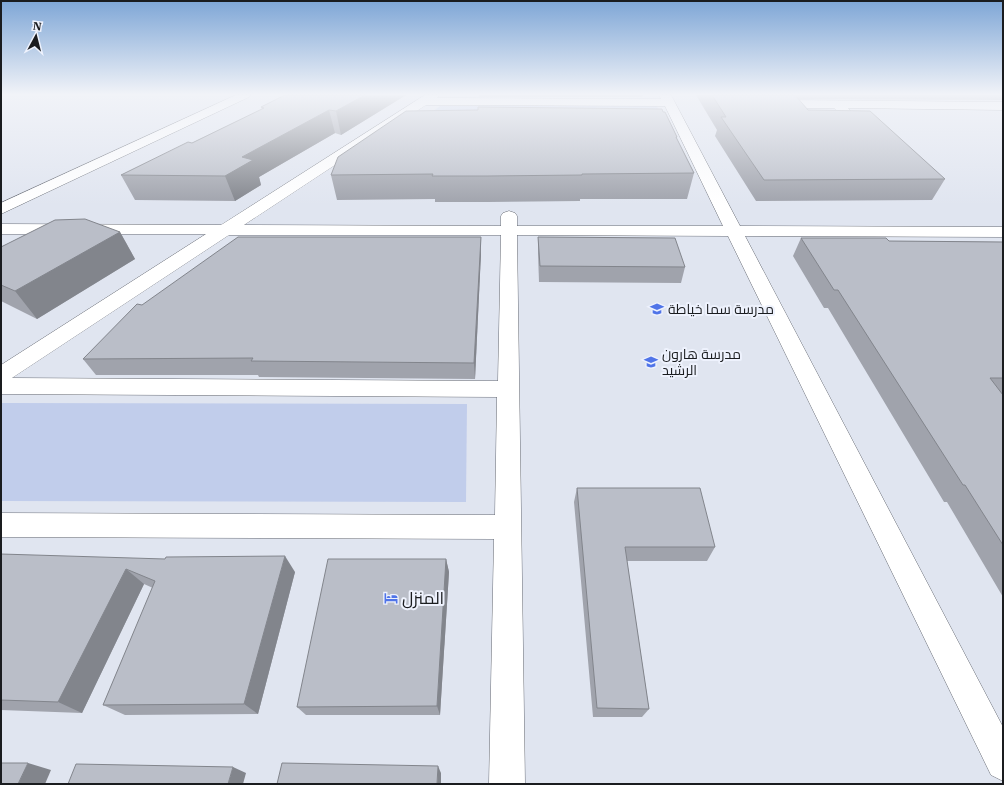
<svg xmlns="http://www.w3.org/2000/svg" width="1004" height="785" viewBox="0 0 1004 785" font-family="'IBM Plex Serif',Cairo,serif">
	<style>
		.green { fill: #c1cdeb }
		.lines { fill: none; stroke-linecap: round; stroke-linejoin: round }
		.minor-casing { stroke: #686c75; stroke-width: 1 }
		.tertiary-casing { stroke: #686c75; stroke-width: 1 }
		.minor { fill: #fff; fill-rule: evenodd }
		.tertiary { fill: #fff; fill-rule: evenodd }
		.wall { fill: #a0a3ac }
		.shaded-wall { fill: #82858c }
		.building { fill: #babec8; stroke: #82858c }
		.labels { text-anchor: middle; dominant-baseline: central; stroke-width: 4; stroke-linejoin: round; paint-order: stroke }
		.poi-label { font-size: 14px; fill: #1a1c1f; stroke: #eef2fd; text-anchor: start }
		.near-poi-label { font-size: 17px; fill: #1a1c1f; stroke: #eef2fd; text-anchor: start }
	</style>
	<rect width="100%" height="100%" fill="#e0e5f0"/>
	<!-- green -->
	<g class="green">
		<path d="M440,106h217l7,16 -244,-1z"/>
		<path d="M1,403l466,1 -1,98 -465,-1z"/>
	</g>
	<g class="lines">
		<!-- minor casing -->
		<g class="minor-casing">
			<g id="minor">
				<path d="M425,95h14l-2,3 224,1 -2,-4h12l69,131 263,1v10l-258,-1 258,491v54l-12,-6 -263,-539 -211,-1 8,549h-36l5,-245 -493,-2v-24l494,2 2,-118 -496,-3v-29l205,-131h-205v-10l220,1zM426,105l239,1 58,120h-206v-10l-2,-3 -6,-2 -6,2 -2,3v10l-257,-1zM229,235h272l-3,146 -486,-3z"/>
				<path d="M789,100l214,2v8l-155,-2 15,17 -2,3c-6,1 -13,1 -19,0l-2,-3 2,-3 5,-1 -13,-13h-36l6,8 -2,3h-8l-11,-15 2,-2z"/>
			</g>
		</g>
		<!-- tertiary casing -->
		<g class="tertiary-casing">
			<path id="tertiary" d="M236,95h15l-2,2 -248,117v-11z"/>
		</g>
		<!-- minor -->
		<use href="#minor" class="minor"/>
		<!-- tertiary -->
		<use href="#tertiary" class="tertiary"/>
	</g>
	<!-- wall -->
	<g class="wall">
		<path d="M285,95h121l-65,40 -6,-2 -76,44 2,8 -26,16 -100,-1 -14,-25 71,-32 70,-34 -1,-2z"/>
		<path d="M479,95h164l-1,2h-163z"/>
		<path d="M696,95h307v5l-205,-1 10,11 137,69 -13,21 -176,1 -41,-65 2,-6z"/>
		<path d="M677,137v3l17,33 -7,26h-107v2l-93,1h-52v-3l-98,1 -6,-25z"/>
		<path d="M120,232l15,27 -98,60 -36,-18v-54z"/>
		<path d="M481,237v16l-6,126 -216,-2 -1,-2h-162l-13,-16 59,-54z"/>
		<path d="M538,237l147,30 -4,16 -142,-1 -1,-29z"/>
		<path d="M801,238l88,3 114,1v355l-56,-95h-3l-116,-194h-4l-31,-52z"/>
		<path d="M577,488l138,59 -8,14h-80l22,148 -7,8h-49l-19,-215z"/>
		<path d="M1,554l294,18 -37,142 -133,1 -22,-10 50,-117 -9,-4 -62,129 -81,-3z"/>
		<path d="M446,559l3,13 -9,143h-134l-9,-8z"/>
	</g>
	<!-- shaded-wall -->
	<g class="shaded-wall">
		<path d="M365,95h41l-65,40 -5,-24z"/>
		<path d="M329,110l6,23 -76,44 2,8 -26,16 -10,-25 17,-19z"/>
		<path d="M120,232l15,27 -98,60 -22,-28z"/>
		<path d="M481,237v16l-6,126 -1,-16z"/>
		<path d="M285,556l10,16 -37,142 -14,-10z"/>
		<path d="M446,559l3,13 -9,143 -3,-9z"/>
		<path d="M126,569l18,15 -62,129 -24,-11z"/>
		<path d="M28,763l23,7 -6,14h-27z"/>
		<path d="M438,766l3,7v11h-4z"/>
		<path d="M233,767l13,6 -3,11h-15z"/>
	</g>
	<!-- building -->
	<g class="building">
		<path d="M285,95h80l-29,16 -7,-1 -87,47 11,3 -28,16 -104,-1 67,-33 4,1 72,-35 -3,-1z"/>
		<path d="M712,95h83l13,15 62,1 75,68 -181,1 -43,-63h5z"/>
		<path d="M478,107l184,2 1,3h2l12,25h-1l18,36 -112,1v1l-95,1h-55l1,-2 -102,1 7,-18 68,-46 72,-1z"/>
		<path d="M85,219l35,13 -105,59 -14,-6v-38l54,-27z"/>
		<path d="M238,237h243l-7,126 -223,-2 2,-3 -170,1 54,-55 5,1z"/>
		<path d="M538,237l137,1 10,29 -145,-1z"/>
		<path d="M801,238h85l3,3 114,1v136h-13l13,17v150l-38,-60h-2l-125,-195h-4z"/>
		<path d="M577,488h123l15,59h-90l24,162 -52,-1z"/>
		<path d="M1,554l164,5 1,-2 119,-1 -41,148 -141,1 52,-124 -29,-12 -68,133 -57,-2z"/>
		<path d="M328,559h118l-9,147 -140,1z"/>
		<path d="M1,763h27l-10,21h-17z"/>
		<path d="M282,763l156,3 -1,18h-160z"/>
		<path d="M76,764l157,3 -5,17h-160z"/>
	</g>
	<!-- sky -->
	<linearGradient id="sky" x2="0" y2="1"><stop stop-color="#7ea6d6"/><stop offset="0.46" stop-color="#f1f3f8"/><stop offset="1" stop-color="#f1f3f8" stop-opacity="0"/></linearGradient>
	<rect width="1004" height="205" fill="url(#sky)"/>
	<!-- icons -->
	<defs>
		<g id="school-bare" transform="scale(1.08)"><path d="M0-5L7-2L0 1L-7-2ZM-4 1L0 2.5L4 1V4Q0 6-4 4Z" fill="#5074e8" stroke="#eef2fd" stroke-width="2.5" paint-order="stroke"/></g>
		<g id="hotel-bare" transform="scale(1.08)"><path d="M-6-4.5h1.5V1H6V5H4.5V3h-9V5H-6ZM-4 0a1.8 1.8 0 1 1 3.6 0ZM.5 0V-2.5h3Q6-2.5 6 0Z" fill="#5074e8" stroke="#eef2fd" stroke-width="2.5" paint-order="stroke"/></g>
	</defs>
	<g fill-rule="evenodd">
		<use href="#school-bare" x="657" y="309"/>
		<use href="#school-bare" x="651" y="362"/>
		<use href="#hotel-bare" x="391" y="598"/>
	</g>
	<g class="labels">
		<!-- poi labels -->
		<g class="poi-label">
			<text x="668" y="309">مدرسة سما خياطة</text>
			<text x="662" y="354">مدرسة هارون<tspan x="662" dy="16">الرشيد</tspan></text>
		</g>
		<!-- near-poi labels -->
		<g class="near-poi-label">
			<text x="402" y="598">المنزل</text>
		</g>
	</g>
	<!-- border -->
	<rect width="1004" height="785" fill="none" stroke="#1a1c1f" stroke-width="4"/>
	<!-- north arrow -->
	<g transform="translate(36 36) rotate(7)" stroke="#eef2fd" stroke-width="3" paint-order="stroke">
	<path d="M0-3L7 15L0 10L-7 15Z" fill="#1a1c1f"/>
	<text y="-6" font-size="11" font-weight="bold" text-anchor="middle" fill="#1a1c1f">N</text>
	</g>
</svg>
